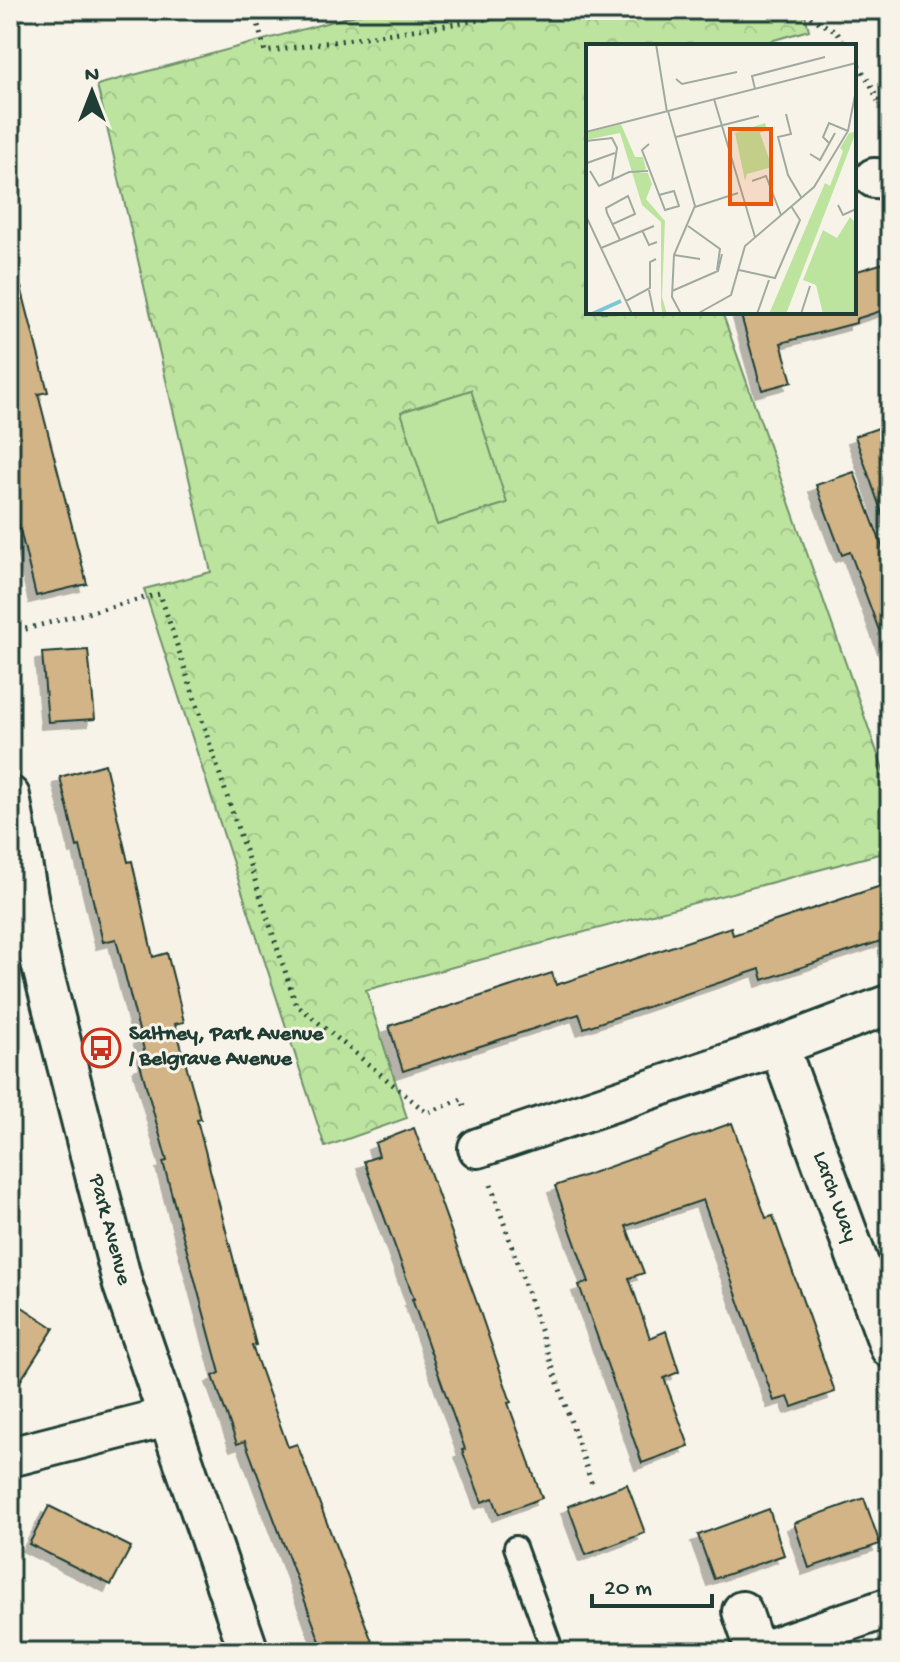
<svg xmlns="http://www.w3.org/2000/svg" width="900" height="1662" viewBox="0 0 900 1662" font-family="'Gochi Hand',sans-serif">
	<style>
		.forest { fill: url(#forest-crowns); stroke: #6e906a; stroke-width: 2 }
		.pitch { fill: #bde49f; stroke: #6e906a; stroke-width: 2 }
		.building { fill: #d2b486; stroke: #1f3d34; stroke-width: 2; filter: url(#shadow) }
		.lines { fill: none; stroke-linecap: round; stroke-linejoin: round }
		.lane-casing { stroke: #1f3d34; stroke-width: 26 }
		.street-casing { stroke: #1f3d34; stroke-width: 44 }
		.path { stroke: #1f3d34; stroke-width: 5; stroke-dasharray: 2 6; stroke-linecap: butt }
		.lane { stroke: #f7f3e8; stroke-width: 20 }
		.street { stroke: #f7f3e8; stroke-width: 38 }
		.labels { text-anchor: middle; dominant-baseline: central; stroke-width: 6; stroke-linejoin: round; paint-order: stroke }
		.poi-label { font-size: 22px; font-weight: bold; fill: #1f3d34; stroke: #f7f3e8; text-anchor: start }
		.street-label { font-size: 22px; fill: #1f3d34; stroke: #f7f3e8 }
		.inset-river { fill: none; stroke: #79c7d7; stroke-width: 4 }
		.inset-road { fill: none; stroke: #a1aaa0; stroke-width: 2 }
		.view { fill: #e8590c; fill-opacity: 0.15; stroke: #e8590c; stroke-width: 4 }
		.inset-edge { fill: none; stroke: #1f3d34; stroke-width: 4 }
	</style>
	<defs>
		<pattern id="forest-crowns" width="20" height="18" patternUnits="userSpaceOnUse" patternTransform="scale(2)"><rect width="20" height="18" fill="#bde49f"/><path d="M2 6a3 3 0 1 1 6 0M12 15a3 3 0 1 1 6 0" fill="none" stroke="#a2c48a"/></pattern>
		<filter id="shadow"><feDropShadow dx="-7" dy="7" stdDeviation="0" flood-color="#0004"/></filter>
	</defs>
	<rect width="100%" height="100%" fill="#f7f3e8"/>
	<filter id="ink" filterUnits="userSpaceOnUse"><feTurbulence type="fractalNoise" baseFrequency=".0125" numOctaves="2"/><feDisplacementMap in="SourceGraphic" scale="16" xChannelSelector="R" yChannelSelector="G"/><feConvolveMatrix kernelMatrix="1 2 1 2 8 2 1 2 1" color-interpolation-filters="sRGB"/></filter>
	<g filter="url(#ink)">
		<!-- forest -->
		<path class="forest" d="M374,10h430l5,20 -56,16h-165v266h134l168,477v62l-524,139 41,128 -82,29 -181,-558 67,-17 -114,-487z"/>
		<!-- pitch -->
		<path class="pitch" d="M471,390l36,113 -70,22 -36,-113z"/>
		<!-- building -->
		<g class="building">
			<path d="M890,261v47l-34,11v4l-75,20 11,39 -30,8 -22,-78h114v-40z"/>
			<path d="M21,287l27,105 -10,2 49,190 -51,12 -26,-108v-200z"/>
			<path d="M890,424v97l-5,1 -30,-86z"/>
			<path d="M854,472l36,95v84l-3,1 -37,-100 -8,3 -26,-70z"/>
			<path d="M88,650l7,69 -47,3 -6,-69z"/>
			<path d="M105,764l23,98 4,-1 21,96 14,-4 9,35 8,34 -9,2 26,95 -4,1 59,225 -4,1 36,101 9,-3 79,208h-52l-79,-211 -8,3 -24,-68 7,-3 -57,-211 4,-1 -27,-97 7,-2 -31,-123 -13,3 -23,-96 -3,1 -17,-70z"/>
			<path d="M890,883v55l-127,42 -3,-11 -176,59 -5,-14 -176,57 -14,-45 163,-53 4,12 175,-58 2,8z"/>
			<path d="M732,1123l34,95 7,-2 62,176 -43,15 -4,-10 -14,4 -71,-201 -77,26 18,47 -15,5 21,60 16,-7 13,41 -15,6 25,68 -47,17 -63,-178 10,-3 -34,-96z"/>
			<path d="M414,1128l64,178 33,96 -3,1 34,95 -43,16 -6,-16 -11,4 -20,-52 3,-1 -53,-150h2l-50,-138 15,-5 -4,-13z"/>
			<path d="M10,1299l44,29 -44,69z"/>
			<path d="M627,1484l18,49 -59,22 -18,-49z"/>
			<path d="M864,1498l16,46 -71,24 -15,-45z"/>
			<path d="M49,1506l82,41 -20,38 -82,-41z"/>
			<path d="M769,1509l15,46 -70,24 -16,-44z"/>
		</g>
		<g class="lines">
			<!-- lane casing -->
			<g class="lane-casing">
				<path id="lane" d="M515,1547l38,105"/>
			</g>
			<!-- street casing -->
			<g class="street-casing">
				<g id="street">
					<path d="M874,178l16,1"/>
					<path d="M10,796l27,151 86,338 126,367"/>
					<path d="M779,1046l111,-42"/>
					<path d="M478,1148l301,-102 111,302"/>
					<path d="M10,1457l157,-40"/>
					<path d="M742,1611l14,41"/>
					<path d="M759,1652l131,-45"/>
				</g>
			</g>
			<!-- path -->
			<g class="path">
				<path d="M254,10l11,42 282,-42"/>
				<path d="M796,10l40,21 10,15"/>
				<path d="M854,58l17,27 19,44"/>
				<path d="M10,633l150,-39 136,410 131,109 35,-14 4,12"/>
				<path d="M491,1185l101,299"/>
			</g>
			<!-- lane -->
			<use href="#lane" class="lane"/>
			<!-- street -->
			<use href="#street" class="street"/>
		</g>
	</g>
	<!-- icons -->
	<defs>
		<g id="bus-ring" transform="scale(2)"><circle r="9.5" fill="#f7f3e8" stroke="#c8321e" stroke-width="1.5"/><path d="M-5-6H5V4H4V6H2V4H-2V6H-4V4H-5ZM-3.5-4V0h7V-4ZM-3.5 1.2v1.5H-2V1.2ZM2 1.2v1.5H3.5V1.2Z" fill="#c8321e"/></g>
	</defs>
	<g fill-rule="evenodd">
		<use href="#bus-ring" x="101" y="1048"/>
	</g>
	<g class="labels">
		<!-- poi labels -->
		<g class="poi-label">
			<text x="129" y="1035">Saltney, Park Avenue<tspan x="129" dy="25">/ Belgrave Avenue</tspan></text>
		</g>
		<!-- street labels -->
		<g class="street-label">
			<text transform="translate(834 1197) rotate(70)">Larch Way</text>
			<text transform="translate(109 1230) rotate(75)">Park Avenue</text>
		</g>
	</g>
	<!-- overview -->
	<g transform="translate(586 44)">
		<rect width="270" height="270" fill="#f7f3e8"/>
		<path d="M35,80l14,33h8l3,12 -7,4h9l4,11 -6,15 19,22 -3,76 5,17 -5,-1 -1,-9v-82l-19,-17 -22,-72 -34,7v-7z" fill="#bde49f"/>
		<path d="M179,79l2,7 -7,3 12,34 -25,7 -2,7 -10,-48zM270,88l-70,182h-17l56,-131 5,3 13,-35 -3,-3 9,-15zM264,173l6,6v90l-33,1 -7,-29 -13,-5 20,-50 14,8z" fill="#bde49f"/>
		<path class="inset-river" d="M6,270l29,-13"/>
		<path class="inset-road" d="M70,0l11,68M90,35l6,5 55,-12M169,45l-3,-13 73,-19M128,55l41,138M82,67l27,95 -21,49 -2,42 9,17M200,70l5,20 -13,3 10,38 13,22M0,88l270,-69M90,93l83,-21M0,97l26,-3 5,10 -5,32M63,100l-7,6 23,60 14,-4 -5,-15 -15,4M244,100l-7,-7 6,-14 19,8M224,110l10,6 15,-27M1,119l28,-10M4,127l9,15 30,-14 19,-1M166,137l14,-5 15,39M252,161l5,10 13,-6M109,163l43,-14M0,172l46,98M27,180l22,-10 -7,-18 -22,12 1,5 13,27M102,182l32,23 -3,21M56,186l7,15 8,-3M15,204l53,-22M88,211l26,4h-6M153,226l36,8 25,-58 -9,-14M63,246l5,24M86,247l46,-20 4,-17M40,257l24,-13v-26l6,-3M111,270l34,-19 14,-49 69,-59 34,-56 8,-41M171,270l12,-34M215,270l9,-28"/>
		<path class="view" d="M144,85h41v75h-41z"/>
		<rect width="270" height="270" class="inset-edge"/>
	</g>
	<!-- margin -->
	<rect width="900" height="1662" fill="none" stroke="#f7f3e8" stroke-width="40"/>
	<rect x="20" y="20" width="860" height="1622" fill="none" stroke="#1f3d34" stroke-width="3" filter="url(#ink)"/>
	<!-- north arrow -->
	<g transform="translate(92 92)" stroke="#f7f3e8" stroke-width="6" paint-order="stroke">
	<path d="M0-6L14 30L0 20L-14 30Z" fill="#1f3d34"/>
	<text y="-12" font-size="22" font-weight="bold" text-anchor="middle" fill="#1f3d34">N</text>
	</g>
	<!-- scale -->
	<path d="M592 1594v12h120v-12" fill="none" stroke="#1f3d34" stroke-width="4"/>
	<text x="604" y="1594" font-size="24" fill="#1f3d34" stroke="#f7f3e8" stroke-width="6" paint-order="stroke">20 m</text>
</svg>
